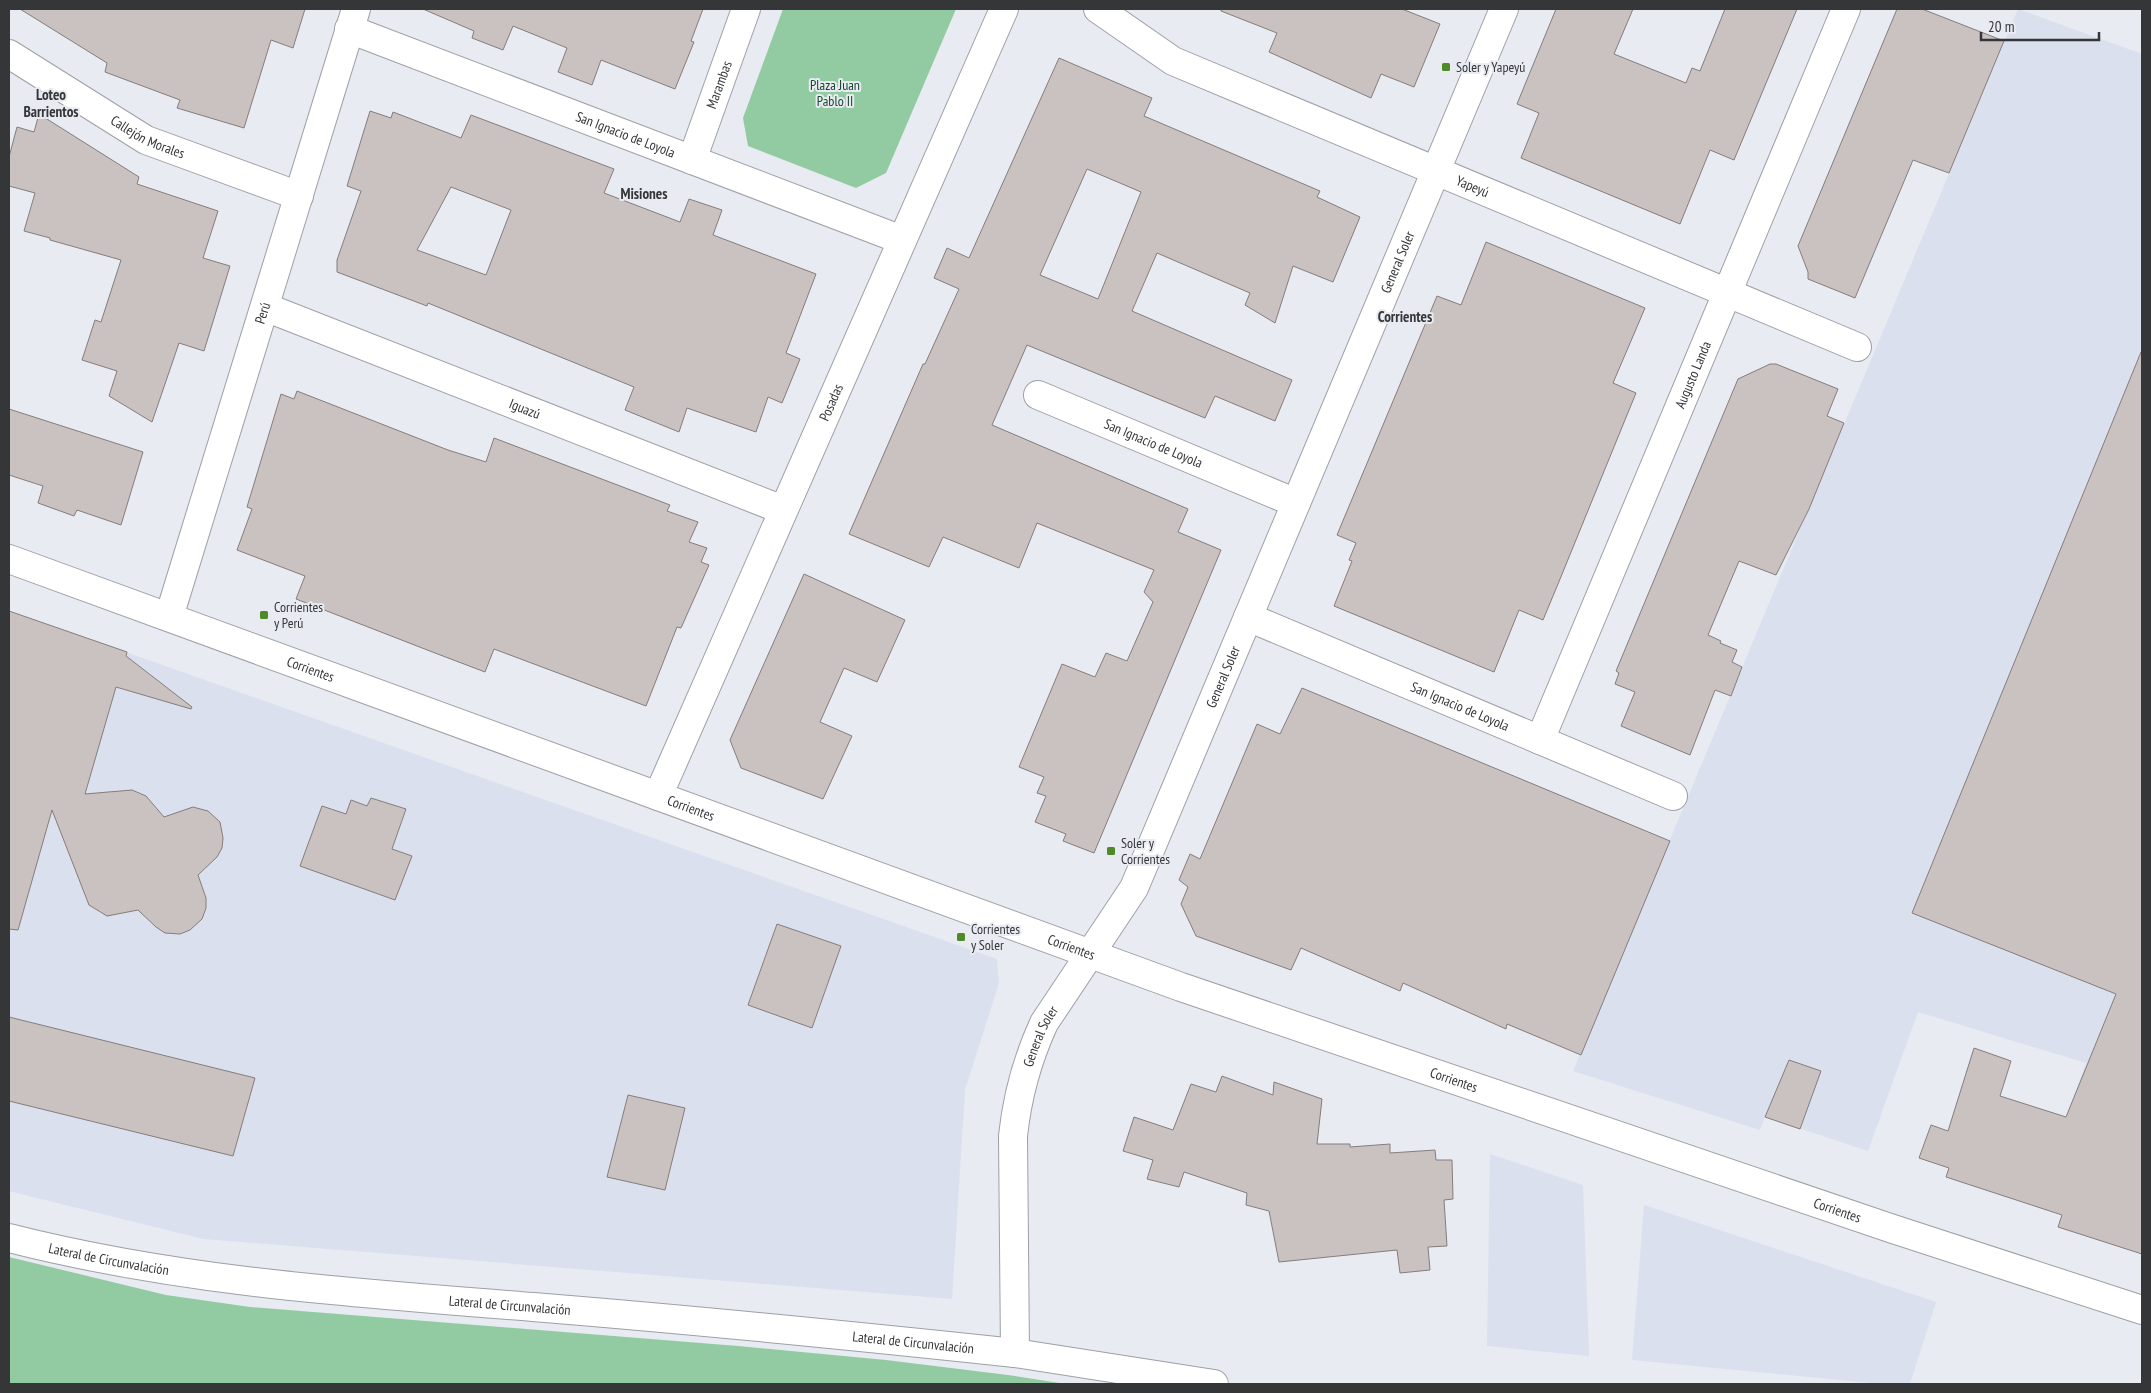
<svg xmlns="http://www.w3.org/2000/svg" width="2151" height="1393" viewBox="0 0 2151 1393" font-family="'PT Sans Narrow',sans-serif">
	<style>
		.built { fill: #dae0ee }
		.green { fill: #92cba1 }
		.building { fill: #cac2c0; stroke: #847d7b; fill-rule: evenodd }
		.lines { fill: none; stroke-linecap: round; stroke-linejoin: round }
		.street-casing { stroke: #9da0a6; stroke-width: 30 }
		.secondary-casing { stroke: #9da0a6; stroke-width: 30 }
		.highway-casing { stroke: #9da0a6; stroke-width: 30 }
		.street { stroke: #fff; stroke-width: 28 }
		.secondary { stroke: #fff; stroke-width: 28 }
		.highway { stroke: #fff; stroke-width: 28 }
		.poi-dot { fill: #4f8a28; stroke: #e8ebf2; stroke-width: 2 }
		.labels { text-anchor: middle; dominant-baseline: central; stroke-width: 4; stroke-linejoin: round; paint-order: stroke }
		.poi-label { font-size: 14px; fill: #353638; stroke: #e8ebf2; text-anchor: start }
		.street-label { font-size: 14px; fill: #353638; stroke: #e8ebf2 }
		.park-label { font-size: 14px; fill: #154627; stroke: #e8ebf2 }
		.neighbourhood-label { font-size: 15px; font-weight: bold; fill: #353638; stroke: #e8ebf2 }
	</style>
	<rect width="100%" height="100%" fill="#e8ebf2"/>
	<!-- built -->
	<g class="built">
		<path d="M2018,9l124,45v1200l-84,-27 4,-12 4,-98 20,-54 -168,-51 -50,139 -103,-34 -5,13 -187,-59z"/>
		<path d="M9,611l988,348 2,24 -34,107 -13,209 -749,-60 -194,-48z"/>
		<path d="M1490,1154l93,31 6,171 -102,-10z"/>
		<path d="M1644,1205l292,97 -26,82h-29l-249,-24z"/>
	</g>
	<!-- green -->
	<g class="green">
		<path d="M783,9h173l-70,164 -30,15 -108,-42 -5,-28z"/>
		<path d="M9,1257l157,38 84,12 488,39 148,14 122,15 58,9h-1057z"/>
	</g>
	<!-- building -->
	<g class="building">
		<path d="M20,9h285l-12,39 -22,-8 -27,88 -67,-20 3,-8 -75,-28 2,-9z"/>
		<path d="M423,9h280l-12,32 3,1 -19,47 -74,-29 -9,25 -34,-13 9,-24 -54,-22 -10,24 -31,-12 2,-7z"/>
		<path d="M1221,9h181l38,15 -26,63 -33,-13 -10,24 -102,-46 8,-19 -56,-22z"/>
		<path d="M1556,9h77l-19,45 72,29 6,-15 8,3 25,-62h72l-63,151 -24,-10 -30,74 -159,-66 18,-45 -22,-9z"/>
		<path d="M1897,9h25l82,32 -55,132 -36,-13 -58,138 -47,-19v-7l-10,-26z"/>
		<path d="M1059,58l93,40 -8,18 176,75 -3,6 43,20 -27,65 -40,-16 -18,57 -30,-18 5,-12 -93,-40 -25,58 160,69 -17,41 -60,-25 -10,22 -178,-73 -35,80 196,84 -10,23 43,18 -127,303 -31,-12 3,-7 -31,-12 11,-26 -9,-3 7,-16 -25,-10 43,-103 33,13 11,-24 21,8 26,-59 -9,-10 10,-22 -117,-47 -18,45 -76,-31 -14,30 -80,-33 74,-170h2l34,-75 -25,-11 13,-30 22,10zM1087,169l54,23 -43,107 -58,-24z"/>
		<path d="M370,111l21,7 2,-6 68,26 10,-23 143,54 -10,24 76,29 9,-23 33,11 -9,25 103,39 -30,79 14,6 -18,44 -14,-6 -12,35 -69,-24 -8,24 -54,-22 9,-23 -206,-84 -1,3 -90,-34v-12l24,-69 -14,-5zM451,187l60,23 -25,65 -69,-25z"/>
		<path d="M39,114l100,63 -2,7 81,27 -15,47 27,8 -26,85 -25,-8 -27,79 -43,-26 8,-25 -35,-11 13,-40 6,2 20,-62 -71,-20v-2l-26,-7 11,-38 -26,-7v-29l8,-30 17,5z"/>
		<path d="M1486,242l159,66 -32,75 23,10 -78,191 -15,36 -24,-10 -25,62 -160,-66 18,-45 -3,-1 7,-17 -19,-8 100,-239 24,9z"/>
		<path d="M2141,352l1,1v901l-84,-27 4,-12 -116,-38 3,-9 -30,-10 12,-33 17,6 26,-83 37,13 -11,35 66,21 50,-123 -204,-81z"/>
		<path d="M1770,364h6l62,25 -11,27 17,7 -35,86 -33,66 -37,-14 -31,74 13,6 -1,2 17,7 -5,12 10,5 -11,29 -16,-6 -25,65 -69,-29 14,-34 -20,-8 4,-11 -3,-2 122,-292z"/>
		<path d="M297,391l151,59 38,12 8,-24 176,67 -3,6 31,11 -9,20 18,6 -6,14 8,3 -28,63 -4,-1 -31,79 -152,-57 -9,23 -50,-19 -139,-54 9,-23 -68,-26 15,-41 -5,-2 34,-113 13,5z"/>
		<path d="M9,409l134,43 -22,73 -44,-15 -3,6 -36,-13 5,-17 -34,-11z"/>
		<path d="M804,574l101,46 -28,62 -33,-14 -24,54 32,14 -29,63 -82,-31 -11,-28z"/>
		<path d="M9,611l118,41 -1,4 66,51 -1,2 -75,-22 -31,107 47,-4 14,6 18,21 29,-10 15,4 12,11 3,16 -1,10 -5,9 -19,18 8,23v10l-4,11 -12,11 -10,4 -15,-1 -9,-6 -18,-17 -31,6 -18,-11 -37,-95 -34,120 -9,-1z"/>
		<path d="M1302,688l368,153 -89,214 -74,-31 -1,5 -103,-46 -3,8 -99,-43 -10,22 -95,-34 -15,-32 7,-17 -9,-7 11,-26 10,5 57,-135 23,10z"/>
		<path d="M371,798l35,11 -14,40 20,7 -17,44 -95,-34 22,-60 24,8 5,-14 16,6z"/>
		<path d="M777,924l64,22 -29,82 -64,-23z"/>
		<path d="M9,1017l246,61 -22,78 -224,-55z"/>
		<path d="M1789,1060l32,11 -21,58 -35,-12z"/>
		<path d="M1222,1076l51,19 1,-13 48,17 -5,45h33v3l40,-3v9l45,-3 1,10h16l1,39 -9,1 3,46 -19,1 2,23 -30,3 -3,-23 -118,12 -10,-51 -23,-6 1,-12 -63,-21 -5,15 -32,-8 6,-19 -30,-9 11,-34 39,13 18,-46 25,8z"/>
		<path d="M628,1095l57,13 -20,82 -58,-13z"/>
	</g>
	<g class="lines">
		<!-- street casing -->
		<g class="street-casing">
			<g id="street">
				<path id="s1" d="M1098,9l75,52 684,286"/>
				<path id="s2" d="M349,29l553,211"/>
				<path id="s3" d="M9,54l137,86 153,56"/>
				<path id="s4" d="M692,160l54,-151"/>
				<path id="s5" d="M265,307l518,203"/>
				<path id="s6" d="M1038,395l258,108"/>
				<path id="s7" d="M169,617l187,-608"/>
				<path id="s8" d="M1248,617l425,179"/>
				<path id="s9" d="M1540,740l306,-731"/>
				<path id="s10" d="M658,796l346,-787"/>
				<path id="s11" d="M1015,1353l-2,-217c4,-38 15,-78 31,-113l90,-135 370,-879"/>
			</g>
		</g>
		<!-- secondary casing -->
		<g class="secondary-casing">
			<g id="secondary">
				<path id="s12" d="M9,559l1172,428 709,241 252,82"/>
				<path id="s13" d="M9,1238c173,44 347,55 524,69 161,13 322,29 482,46"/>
			</g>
		</g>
		<!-- highway casing -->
		<g class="highway-casing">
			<path id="highway" d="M1015,1353l199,31"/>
		</g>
		<!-- street -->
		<use href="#street" class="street"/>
		<!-- secondary -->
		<use href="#secondary" class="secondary"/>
		<!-- highway -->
		<use href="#highway" class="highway"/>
	</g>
	<!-- markers -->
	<g class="poi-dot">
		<rect x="1441" y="62" width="10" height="10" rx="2.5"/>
		<rect x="259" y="610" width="10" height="10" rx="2.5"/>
		<rect x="1106" y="846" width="10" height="10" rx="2.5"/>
		<rect x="956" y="932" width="10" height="10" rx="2.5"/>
	</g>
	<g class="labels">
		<!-- poi labels -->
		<g class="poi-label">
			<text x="1456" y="67">Soler y Yapeyú</text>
			<text x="274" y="607">Corrientes<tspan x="274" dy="16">y Perú</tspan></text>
			<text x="1121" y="843">Soler y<tspan x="1121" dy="16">Corrientes</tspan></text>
			<text x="971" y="929">Corrientes<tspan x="971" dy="16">y Soler</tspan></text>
		</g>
		<!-- street labels -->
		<g class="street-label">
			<text stroke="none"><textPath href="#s4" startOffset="80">Marambas</textPath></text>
			<text stroke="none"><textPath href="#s2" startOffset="296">San Ignacio de Loyola</textPath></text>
			<text stroke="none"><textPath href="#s3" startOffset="162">Callejón Morales</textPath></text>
			<text stroke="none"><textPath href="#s1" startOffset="416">Yapeyú</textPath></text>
			<text stroke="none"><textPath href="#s11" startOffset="1176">General Soler</textPath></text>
			<text stroke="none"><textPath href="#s7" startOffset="318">Perú</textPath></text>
			<text stroke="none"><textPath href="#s9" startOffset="396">Augusto Landa</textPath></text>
			<text stroke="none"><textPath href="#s10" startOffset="430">Posadas</textPath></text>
			<text stroke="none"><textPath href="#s5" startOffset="279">Iguazú</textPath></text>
			<text stroke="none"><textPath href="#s6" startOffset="125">San Ignacio de Loyola</textPath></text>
			<text stroke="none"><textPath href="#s12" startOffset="321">Corrientes</textPath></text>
			<text stroke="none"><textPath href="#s11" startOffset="726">General Soler</textPath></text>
			<text stroke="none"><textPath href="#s8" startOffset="230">San Ignacio de Loyola</textPath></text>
			<text stroke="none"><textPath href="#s12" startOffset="726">Corrientes</textPath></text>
			<text stroke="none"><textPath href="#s12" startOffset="1131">Corrientes</textPath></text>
			<text stroke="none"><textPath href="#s11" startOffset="321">General Soler</textPath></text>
			<text stroke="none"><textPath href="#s12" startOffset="1536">Corrientes</textPath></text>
			<text stroke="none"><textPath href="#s12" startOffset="1941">Corrientes</textPath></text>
			<text stroke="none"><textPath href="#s13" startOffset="102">Lateral de Circunvalación</textPath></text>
			<text stroke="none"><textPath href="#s13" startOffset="506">Lateral de Circunvalación</textPath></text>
			<text stroke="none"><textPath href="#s13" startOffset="911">Lateral de Circunvalación</textPath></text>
		</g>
		<!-- park labels -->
		<g class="park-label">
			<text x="835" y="85">Plaza Juan<tspan x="835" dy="16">Pablo II</tspan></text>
		</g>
		<!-- neighbourhood labels -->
		<g class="neighbourhood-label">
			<text x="51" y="94">Loteo<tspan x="51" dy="17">Barrientos</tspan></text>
			<text x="644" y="193">Misiones</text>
			<text x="1405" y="316">Corrientes</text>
		</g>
	</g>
	<!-- border -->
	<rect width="2151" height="1393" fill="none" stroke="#353638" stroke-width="20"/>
	<!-- scale -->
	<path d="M1981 32v8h118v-8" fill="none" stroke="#353638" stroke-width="2.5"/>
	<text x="1988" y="32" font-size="15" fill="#353638" stroke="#e8ebf2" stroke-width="4" paint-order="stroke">20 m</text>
</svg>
